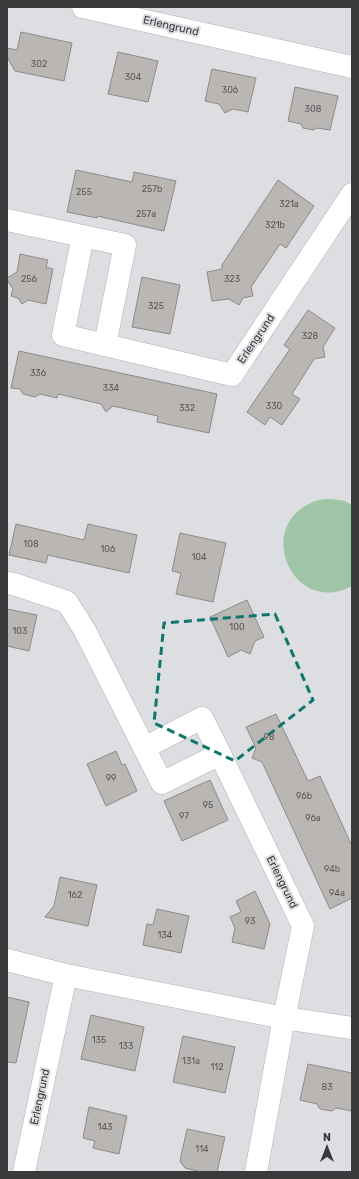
<svg xmlns="http://www.w3.org/2000/svg" width="359" height="1179" viewBox="0 0 359 1179" font-family="Rubik,sans-serif">
	<style>
		.green { fill: #9dc5a6 }
		.building { fill: #bab6b4; stroke: #8e8a87 }
		.lines { fill: none; stroke-linecap: round; stroke-linejoin: round }
		.minor-casing { stroke: #b0b3b6; stroke-width: 23 }
		.minor { stroke: #fff; stroke-width: 22 }
		.marked { fill: none; stroke: #0f766e; stroke-width: 3; stroke-dasharray: 8 5; stroke-linejoin: round }
		.labels { text-anchor: middle; dominant-baseline: central; stroke-width: 4; stroke-linejoin: round; paint-order: stroke }
		.number-label { font-size: 9px; fill: #595959 }
		.street-label { font-size: 11px; fill: #393a3b; stroke: #dcdee2 }
	</style>
	<rect width="100%" height="100%" fill="#dcdee2"/>
	<!-- green -->
	<path class="green" d="M332,499l13,2 7,4v81c-60,32 -100,-63 -36,-85 5,-2 11,-2 16,-2z"/>
	<!-- building -->
	<g class="building">
		<path d="M21,32l51,11 -8,38 -49,-10 -8,-14v-9l10,2z"/>
		<path d="M118,52l40,9 -10,41 -40,-8z"/>
		<path d="M212,69l44,9 -8,34 -15,-3 -8,4 -6,-9 -14,-3z"/>
		<path d="M295,87l43,9 -8,34 -13,-2 -4,2 -10,-2 -2,-4 -13,-3z"/>
		<path d="M76,170l56,12 2,-10 42,9 -12,50 -67,-15v2l-30,-6z"/>
		<path d="M278,180l36,26 -28,42 -6,-4 -29,43 2,9 -10,2 -4,7 -10,-6 -17,2 -5,-29 15,-3v-4z"/>
		<path d="M20,254l28,6 -2,7 7,2 -7,35 -18,-4 -6,4 -4,-6 -7,-2 2,-7 -6,-9v-2l10,-6z"/>
		<path d="M142,277l38,8 -10,49 -38,-7z"/>
		<path d="M308,310l27,18 -12,19 2,10 -11,2 -22,35 8,5 -18,26 -12,-8 -5,8 -18,-13 43,-63 -6,-4z"/>
		<path d="M19,351l198,43 -8,39 -52,-11 1,-6 -45,-10 -7,6 -5,-8 -43,-10 -1,4 -17,-4 -5,3 -12,-3 -3,-5 -9,-1z"/>
		<path d="M16,524l68,16 4,-16 49,11 -8,38 -81,-18 -2,8 -37,-8z"/>
		<path d="M180,533l46,10 -13,59 -37,-8 5,-21 -9,-2z"/>
		<path d="M247,600l17,37 -9,4 -5,13 -9,-4 -13,7 -18,-40z"/>
		<path d="M7,609l30,6 -8,36 -22,-5z"/>
		<path d="M276,714l32,67 12,-5 32,70v52l-22,11 -68,-147 -10,-4 4,-10 -10,-21z"/>
		<path d="M116,751l6,14 3,-1 12,27 -31,15 -19,-42z"/>
		<path d="M210,780l18,40 -46,21 -18,-40z"/>
		<path d="M60,877l37,8 -9,41 -43,-9 9,-11z"/>
		<path d="M255,891l15,33 -6,25 -32,-7 3,-14 -5,-11 11,-5 -5,-11z"/>
		<path d="M157,909l32,7 -8,37 -38,-8 4,-21 6,1z"/>
		<path d="M7,997l22,5 -13,61 -9,-1z"/>
		<path d="M91,1015l53,12 -9,44 -54,-12z"/>
		<path d="M183,1036l52,11 -10,46 -52,-11z"/>
		<path d="M308,1064l44,9v38l-16,-3 -4,3 -12,-2 -3,-5 -17,-4z"/>
		<path d="M89,1107l38,9 -8,38 -26,-6 2,-7 -12,-3z"/>
		<path d="M187,1129l38,8 -8,35h-16l-16,-4 -5,-7z"/>
	</g>
	<g class="lines">
		<!-- minor casing -->
		<g class="minor-casing">
			<g id="minor">
				<path d="M83,7l269,60"/>
				<path d="M7,220l118,25 -20,100 127,30 120,-181"/>
				<path d="M83,236l-20,99 42,10"/>
				<path d="M7,583l7,1 53,18 17,27 78,154 58,-29 -18,-36 -58,30"/>
				<path d="M220,754l83,172 -19,92 -28,154"/>
				<path d="M7,960l59,15 218,43 68,10"/>
				<path d="M24,1172l42,-197"/>
			</g>
		</g>
		<!-- minor -->
		<use href="#minor" class="minor"/>
	</g>
	<!-- marked area -->
	<path class="marked" d="M275,614l38,86 -78,61 -81,-38 10,-100z"/>
	<g class="labels">
		<!-- number labels -->
		<g class="number-label">
			<text x="39" y="64">302</text>
			<text x="133" y="77">304</text>
			<text x="230" y="90">306</text>
			<text x="313" y="109">308</text>
			<text x="152" y="189">257b</text>
			<text x="84" y="192">255</text>
			<text x="289" y="204">321a</text>
			<text x="146" y="214">257a</text>
			<text x="275" y="225">321b</text>
			<text x="29" y="279">256</text>
			<text x="232" y="279">323</text>
			<text x="156" y="306">325</text>
			<text x="310" y="336">328</text>
			<text x="38" y="373">336</text>
			<text x="111" y="388">334</text>
			<text x="274" y="406">330</text>
			<text x="187" y="408">332</text>
			<text x="31" y="544">108</text>
			<text x="108" y="549">106</text>
			<text x="199" y="557">104</text>
			<text x="237" y="627">100</text>
			<text x="20" y="631">103</text>
			<text x="269" y="737">98</text>
			<text x="111" y="778">99</text>
			<text x="304" y="796">96b</text>
			<text x="208" y="805">95</text>
			<text x="184" y="816">97</text>
			<text x="313" y="818">96a</text>
			<text x="332" y="869">94b</text>
			<text x="337" y="893">94a</text>
			<text x="75" y="895">162</text>
			<text x="250" y="921">93</text>
			<text x="165" y="935">134</text>
			<text x="99" y="1040">135</text>
			<text x="126" y="1046">133</text>
			<text x="191" y="1061">131a</text>
			<text x="217" y="1067">112</text>
			<text x="327" y="1087">83</text>
			<text x="105" y="1127">143</text>
			<text x="202" y="1149">114</text>
		</g>
		<!-- street labels -->
		<g class="street-label">
			<text transform="translate(171 26) rotate(13)">Erlengrund</text>
			<text transform="translate(256 339) rotate(-56)">Erlengrund</text>
			<text transform="translate(282 882) rotate(64)">Erlengrund</text>
			<text transform="translate(40 1097) rotate(-78)">Erlengrund</text>
		</g>
	</g>
	<!-- border -->
	<rect width="359" height="1179" fill="none" stroke="#393a3b" stroke-width="16"/>
	<!-- north arrow -->
	<g transform="translate(327 1147)" stroke="#dcdee2" stroke-width="3" paint-order="stroke">
	<path d="M0-3L7 15L0 10L-7 15Z" fill="#393a3b"/>
	<text y="-6" font-size="11" font-weight="bold" text-anchor="middle" fill="#393a3b">N</text>
	</g>
</svg>
